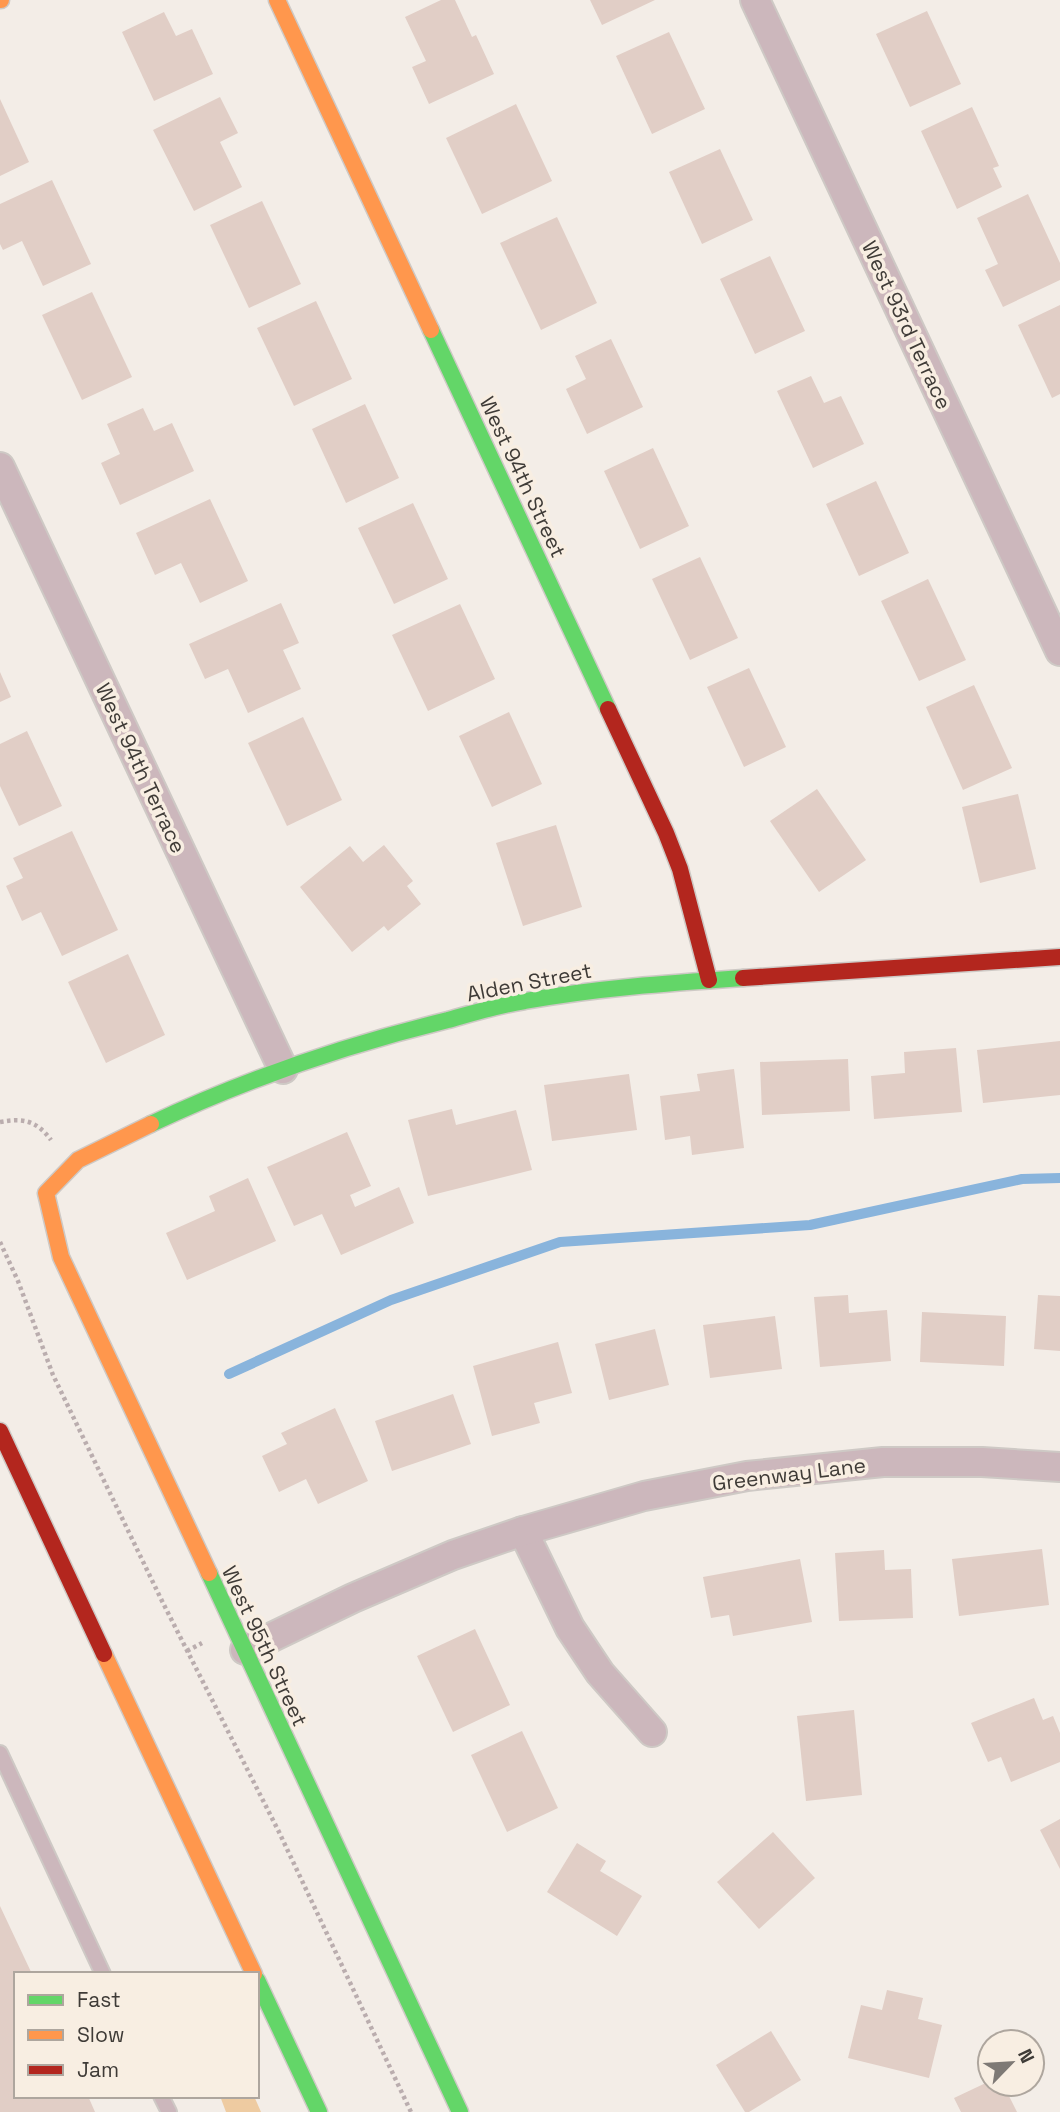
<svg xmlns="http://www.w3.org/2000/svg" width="1060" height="2112" viewBox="0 0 1060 2112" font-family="'Space Grotesk',sans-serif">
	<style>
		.forest { fill: #eecba1 }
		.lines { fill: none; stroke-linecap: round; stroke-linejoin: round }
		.stream { stroke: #89b4dc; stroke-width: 10 }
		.building { fill: #e1cec6 }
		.lane-casing { stroke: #cec9c5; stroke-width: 18 }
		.street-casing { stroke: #cec9c5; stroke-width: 32 }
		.fast-casing { stroke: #cec9c5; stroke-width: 19 }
		.slow-casing { stroke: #cec9c5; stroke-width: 19 }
		.jam-casing { stroke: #cec9c5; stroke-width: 19 }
		.path { stroke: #baadae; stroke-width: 4.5; stroke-dasharray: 3.5 3.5; stroke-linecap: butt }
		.lane { stroke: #ccb7bc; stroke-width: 14 }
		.street { stroke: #ccb7bc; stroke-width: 28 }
		.fast { stroke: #63d668; stroke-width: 16 }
		.slow { stroke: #ff974d; stroke-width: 16 }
		.jam { stroke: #b3261e; stroke-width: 16 }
		.labels { text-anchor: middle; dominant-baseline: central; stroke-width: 7; stroke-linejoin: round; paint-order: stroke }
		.street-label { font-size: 21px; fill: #3f3b37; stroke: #f8eee2 }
	</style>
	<rect width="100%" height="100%" fill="#f3ede7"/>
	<!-- forest -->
	<path class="forest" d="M220,2096h34l7,16h-35z"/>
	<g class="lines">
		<!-- stream -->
		<path class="stream" d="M229,1374l162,-74 169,-58 250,-17 212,-46 38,-1"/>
	</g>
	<!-- building -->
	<g class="building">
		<path d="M441,0h14l17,37 4,-2 18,39 -65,30 -17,-37 14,-6 -21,-44z"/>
		<path d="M590,0h65l-53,25z"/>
		<path d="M927,11l34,73 -51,23 -34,-73z"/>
		<path d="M164,12l12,24 16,-7 21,45 -59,27 -32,-69z"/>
		<path d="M669,32l36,77 -53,25 -36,-78z"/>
		<path d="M220,97l18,36 -18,9 22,45 -48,24 -41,-81z"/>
		<path d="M0,99l29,63 -29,14z"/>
		<path d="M516,104l36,77 -70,33 -36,-76z"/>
		<path d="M972,107l27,59 -6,2 9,19 -45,22 -36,-78z"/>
		<path d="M720,149l33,71 -51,24 -33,-72z"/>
		<path d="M52,180l39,84 -48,22 -21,-45 -19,9 -3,-6v-40z"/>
		<path d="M1028,194l32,69v17l-57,27 -18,-37 13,-6 -21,-46z"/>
		<path d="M262,201l39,83 -52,24 -39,-83z"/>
		<path d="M557,217l40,86 -56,27 -41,-87z"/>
		<path d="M770,256l35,75 -50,23 -35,-75z"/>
		<path d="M92,292l40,85 -50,23 -40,-85z"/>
		<path d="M316,301l36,78 -58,27 -37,-78z"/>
		<path d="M1060,305v89l-8,4 -34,-73z"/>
		<path d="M611,339l32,68 -56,27 -21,-45 20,-10 -11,-23z"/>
		<path d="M811,376l13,27 17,-7 23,48 -51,24 -36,-77z"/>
		<path d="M365,404l34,74 -53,25 -34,-74z"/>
		<path d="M143,408l11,23 18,-8 22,48 -74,34 -19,-42 19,-9 -13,-30z"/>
		<path d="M653,448l36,78 -49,23 -36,-78z"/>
		<path d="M876,481l33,72 -50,23 -33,-72z"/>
		<path d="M210,499l38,82 -48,22 -19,-40 -26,12 -19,-42z"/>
		<path d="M413,503l35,76 -54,25 -36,-76z"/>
		<path d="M700,557l38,81 -48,22 -38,-81z"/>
		<path d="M928,579l38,81 -47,21 -38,-80z"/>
		<path d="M281,603l18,40 -16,7 18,39 -53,24 -20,-44 -23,10 -16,-35z"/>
		<path d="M460,604l35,75 -67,32 -36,-76z"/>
		<path d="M749,668l37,79 -42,20 -37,-80z"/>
		<path d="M0,672l11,25 -11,5z"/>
		<path d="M974,685l38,83 -49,22 -37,-83z"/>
		<path d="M509,712l33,72 -50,23 -33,-71z"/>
		<path d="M303,717l39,83 -55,26 -39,-83z"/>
		<path d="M27,731l35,75 -43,20 -19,-40v-42z"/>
		<path d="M817,789l49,71 -47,32 -49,-71z"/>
		<path d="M1018,794l18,75 -56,14 -18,-76z"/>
		<path d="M556,825l26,82 -59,19 -27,-83z"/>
		<path d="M72,831l46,99 -56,26 -21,-44 -19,9 -16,-35 17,-8 -10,-20z"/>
		<path d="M384,845l29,36 -6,5 14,18 -33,27 -4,-5 -32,26 -52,-65 50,-41 13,16z"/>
		<path d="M128,954l37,81 -59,28 -38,-81z"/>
		<path d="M1060,1041v54l-77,8 -6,-53z"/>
		<path d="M956,1048l6,64 -88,7 -3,-43 34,-3 -1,-21z"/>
		<path d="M848,1059l2,52 -88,4 -2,-53z"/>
		<path d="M734,1069l10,79 -52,7 -2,-19 -25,4 -5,-44 40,-5 -3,-17z"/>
		<path d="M629,1074l8,56 -85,11 -8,-56z"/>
		<path d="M452,1109l4,16 60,-15 16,60 -104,26 -20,-76z"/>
		<path d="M347,1132l24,54 -21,9 5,12 44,-20 15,36 -73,32 -19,-41 -28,12 -27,-59z"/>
		<path d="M248,1178l28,63 -89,39 -21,-47 49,-22 -6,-15z"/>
		<path d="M848,1295l1,18 38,-3 4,51 -71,6 -6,-70z"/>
		<path d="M1038,1295l22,1v55l-26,-2z"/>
		<path d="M922,1312l84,4 -2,50 -84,-4z"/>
		<path d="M775,1316l7,53 -72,9 -7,-53z"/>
		<path d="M655,1329l14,56 -60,15 -14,-56z"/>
		<path d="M558,1342l14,51 -38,10 6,20 -48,13 -19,-70z"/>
		<path d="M453,1394l18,50 -79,27 -17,-50z"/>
		<path d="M335,1408l33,73 -50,23 -12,-25 -27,13 -17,-36 25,-12 -6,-11z"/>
		<path d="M1042,1549l7,56 -90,11 -7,-57z"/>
		<path d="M884,1550l1,20 26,-1 2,49 -74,3 -4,-68z"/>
		<path d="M800,1559l12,63 -79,14 -4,-21 -18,3 -8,-41z"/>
		<path d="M475,1629l35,76 -57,27 -36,-76z"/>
		<path d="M1034,1698l9,22 10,-4 7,17v29l-49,20 -10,-25 -13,5 -17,-39z"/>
		<path d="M854,1710l8,85 -56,6 -9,-85z"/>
		<path d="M522,1731l36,77 -51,24 -36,-77z"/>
		<path d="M1060,1819v50l-20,-39z"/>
		<path d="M773,1832l42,46 -56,51 -42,-47z"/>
		<path d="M577,1843l29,18 -6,10 42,25 -25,40 -70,-44z"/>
		<path d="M0,1906l32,68h-16v122h72l7,16h-95z"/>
		<path d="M887,1990l36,8 -5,21 24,6 -13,53 -81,-20 13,-53 21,5z"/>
		<path d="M771,2031l30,49 -52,32h-4l-29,-47z"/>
		<path d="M990,2081v3h13l14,28h-56l-7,-14z"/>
	</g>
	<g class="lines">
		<!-- lane casing -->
		<g class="lane-casing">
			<g id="lane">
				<path d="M0,1753l103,221"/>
				<path d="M161,2096l8,16"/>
			</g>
		</g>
		<!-- street casing -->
		<g class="street-casing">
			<g id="street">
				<path d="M755,0l305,651"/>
				<path d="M0,467l283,602"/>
				<path d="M523,1531l47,97 30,45 52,59"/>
				<path d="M245,1650l108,-52 100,-43 70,-24 121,-35 103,-20 136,-14h99l78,5"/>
			</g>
		</g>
		<!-- fast casing -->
		<g class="fast-casing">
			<g id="fast">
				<path d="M431,330l177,379"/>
				<path d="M151,1124c95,-45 195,-79 297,-104 25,-7 51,-15 77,-19 72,-13 145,-18 218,-23"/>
				<path d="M209,1573l251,539"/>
				<path d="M257,1980l62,132"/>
			</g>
		</g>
		<!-- slow casing -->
		<g class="slow-casing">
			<g id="slow">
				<path d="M0,0h1"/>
				<path d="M277,0l154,330"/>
				<path d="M151,1124l-73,36 -32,33 15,64 148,316"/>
				<path d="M104,1654l150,320"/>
			</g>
		</g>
		<!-- jam casing -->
		<g class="jam-casing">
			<g id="jam">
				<path d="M608,709l58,124 14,36 29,111"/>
				<path d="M743,978l317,-21"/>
				<path d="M0,1431l104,223"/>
			</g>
		</g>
		<!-- path -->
		<g class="path">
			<path d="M0,1122c23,-4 36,-2 51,18"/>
			<path d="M0,1242l18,39 35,94 109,226 117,231 132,280"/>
			<path d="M187,1651l15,-8"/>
		</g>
		<!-- lane -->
		<use href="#lane" class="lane"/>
		<!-- street -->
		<use href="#street" class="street"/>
		<!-- fast -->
		<use href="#fast" class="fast"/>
		<!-- slow -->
		<use href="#slow" class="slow"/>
		<!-- jam -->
		<use href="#jam" class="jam"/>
	</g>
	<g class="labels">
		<!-- street labels -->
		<g class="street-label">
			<text transform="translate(907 325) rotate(65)">West 93rd Terrace</text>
			<text transform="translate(523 477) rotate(65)">West 94th Street</text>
			<text transform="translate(141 768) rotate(65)">West 94th Terrace</text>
			<text transform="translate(529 982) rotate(-11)">Alden Street</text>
			<text transform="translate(789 1474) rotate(-7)">Greenway Lane</text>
			<text transform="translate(265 1646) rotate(65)">West 95th Street</text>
		</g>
	</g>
	<!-- legend -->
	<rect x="14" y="1972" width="245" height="126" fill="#f8eee2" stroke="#aea69e" stroke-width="2"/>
	<rect x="28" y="1995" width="35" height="10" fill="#63d668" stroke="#aea69e" stroke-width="2"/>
	<text x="77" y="2007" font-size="21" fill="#3f3b37">Fast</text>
	<rect x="28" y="2030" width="35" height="10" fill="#ff974d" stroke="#aea69e" stroke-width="2"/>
	<text x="77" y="2042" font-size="21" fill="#3f3b37">Slow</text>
	<rect x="28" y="2065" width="35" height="10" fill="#b3261e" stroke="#aea69e" stroke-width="2"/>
	<text x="77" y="2077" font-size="21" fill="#3f3b37">Jam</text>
	<!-- north arrow -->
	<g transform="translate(1011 2063) rotate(65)"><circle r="33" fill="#f8eee2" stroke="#aea69e" stroke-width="2"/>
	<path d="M0-5L12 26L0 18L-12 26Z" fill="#7e7975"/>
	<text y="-10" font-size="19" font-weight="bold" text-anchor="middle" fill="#3f3b37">N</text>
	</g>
</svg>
